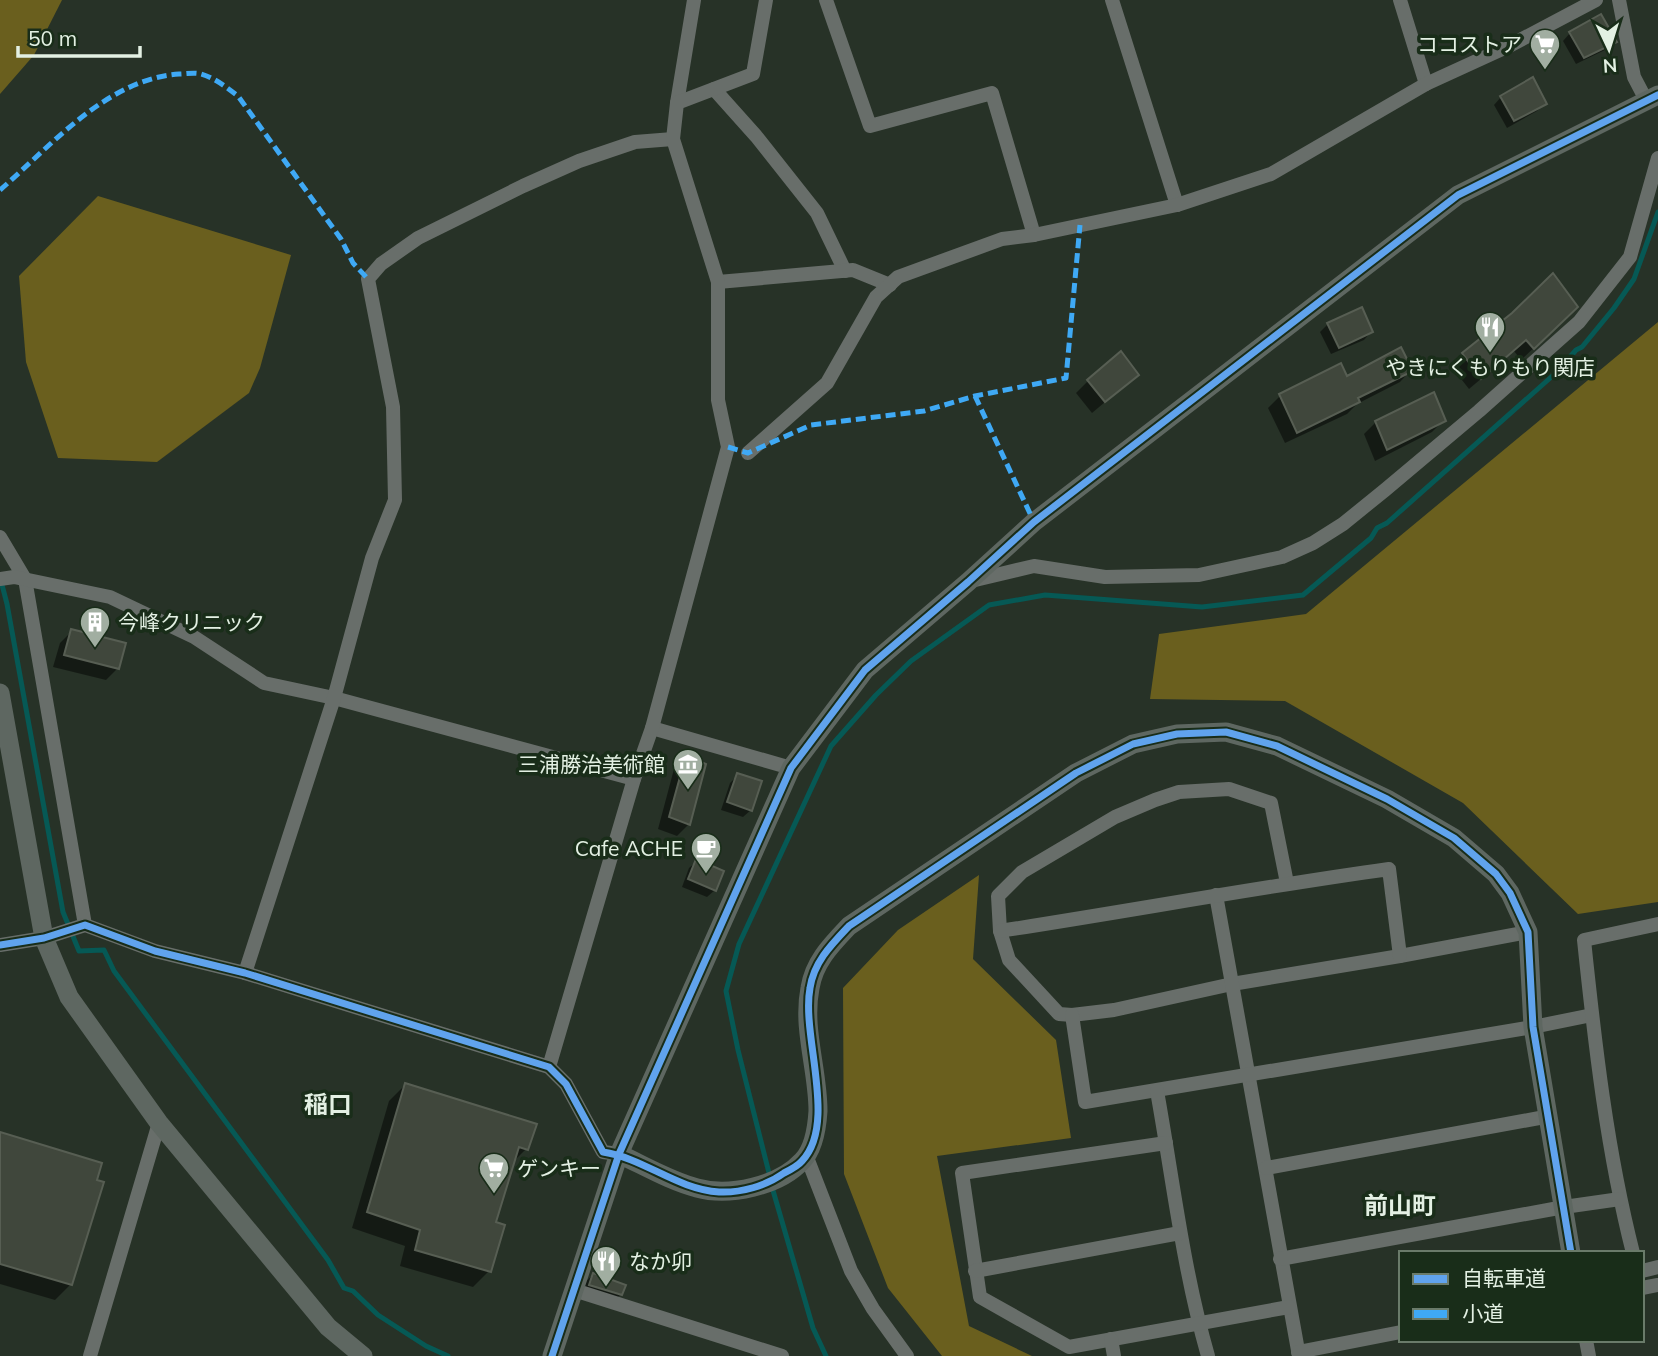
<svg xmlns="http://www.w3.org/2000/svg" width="1658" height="1356" viewBox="0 0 1658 1356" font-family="Mulish,'Noto Sans JP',sans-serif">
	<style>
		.forest { fill: #6a5f1e }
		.shadow { fill: #0007 }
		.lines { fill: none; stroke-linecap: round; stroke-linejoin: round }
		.stream { stroke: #065955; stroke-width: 5 }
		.building { fill: #40473c; stroke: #575e53; stroke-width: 2 }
		.street { stroke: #686e6a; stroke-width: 14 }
		.secondary { stroke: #5e6761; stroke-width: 19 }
		.quiet { stroke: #3fa9f5; stroke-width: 5; stroke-dasharray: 10 5; stroke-linecap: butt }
		.cycleway-casing { stroke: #192d19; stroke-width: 11 }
		.cycleway { stroke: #60a3ed; stroke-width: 7 }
		.labels { text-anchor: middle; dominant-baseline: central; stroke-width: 7; stroke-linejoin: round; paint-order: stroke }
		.poi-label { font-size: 21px; fill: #e3f0e3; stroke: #192d19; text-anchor: end }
		.quarter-label { font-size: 24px; font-weight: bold; fill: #e3f0e3; stroke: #192d19 }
	</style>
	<rect width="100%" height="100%" fill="#273227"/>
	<!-- forest -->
	<g class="forest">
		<path d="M0,0h62l-28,55 -34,39z"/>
		<path d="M98,196l193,59 -31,113 -11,25 -92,69 -99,-4 -32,-96 -7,-86z"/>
		<path d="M1658,322v580l-80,12 -115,-111 -178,-102 -135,-2 9,-65 147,-20z"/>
		<path d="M979,875l-6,84 83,81 15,98 -134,18 32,170 63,30h-90l-54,-68 -44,-114 -1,-186 55,-58z"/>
	</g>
	<!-- shadow -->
	<g class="shadow">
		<path d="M1570,33l45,8 -8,8 -31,15 -13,-23z"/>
		<path d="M1501,97l44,6 -8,8 -30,17 -13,-23z"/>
		<path d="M1564,319l-43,41 -7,-9 -45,38 -18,-23 12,-12z"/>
		<path d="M1328,324l43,8 -7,8 -33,14 -11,-22z"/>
		<path d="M1411,370l-11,12 -43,22 -10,10 -62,29 -17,-35 12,-12 67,-18z"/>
		<path d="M1137,375l-45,38 -16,-20 12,-12z"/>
		<path d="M1444,420l-12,12 -57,29 -11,-27 12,-12z"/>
		<path d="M72,631l46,37 -12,12 -53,-13 7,-24z"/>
		<path d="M686,757l3,67 -12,12 -19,-7 16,-60z"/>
		<path d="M738,775l13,35 -8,7 -22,-7 9,-27z"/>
		<path d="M697,861l18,29 -8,7 -25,-10 7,-19z"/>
		<path d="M405,1085l121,64 -13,13 -19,62 -5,47 -16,16 -73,-21 5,-20 -53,-18 37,-127z"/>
		<path d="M0,1134l71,150 -16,16 -55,-16z"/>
		<path d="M593,1275l28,19 -8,8 -31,-10 3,-10z"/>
	</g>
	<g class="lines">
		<!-- stream -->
		<g class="stream">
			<path d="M1,581l6,23 56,308 16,39 25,-1 10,21 214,289 16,28 9,3 25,24 48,31 22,10"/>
			<path d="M770,1177l-32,-127 -12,-59 13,-47 92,-198 45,-51 35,-34 78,-56 56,-10 157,12 101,-12 68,-57 6,-10 10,-5 171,-152 18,-21 6,-3 32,-39 20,-29 24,-67"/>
			<path d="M772,1187l41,141 13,28"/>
		</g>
	</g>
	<!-- building -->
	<g class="building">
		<path d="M1601,14l16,28 -33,16 -15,-26z"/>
		<path d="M1533,77l14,27 -33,17 -14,-25z"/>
		<path d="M1553,273l25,34 -44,42 -8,-9 -45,39 -19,-26 50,-40z"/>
		<path d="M1362,307l11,25 -34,16 -12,-25z"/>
		<path d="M1401,347l12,24 -55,27 2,4 -63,31 -18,-39 62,-31 6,13z"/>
		<path d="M1121,351l18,24 -34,27 -18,-22z"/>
		<path d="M1434,392l12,29 -59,29 -12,-29z"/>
		<path d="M71,629l55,14 -7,26 -55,-14z"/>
		<path d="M686,755l20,9 -16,61 -21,-8z"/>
		<path d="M737,773l25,8 -10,30 -25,-9z"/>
		<path d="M696,859l28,12 -8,20 -28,-12z"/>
		<path d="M405,1083l132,41 -9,26 -9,-3 -23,75 9,3 -14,47 -76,-22 5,-20 -53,-18z"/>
		<path d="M0,1132l102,31 -5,17 7,2 -32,103 -72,-21z"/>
		<path d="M593,1273l33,12 -4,10 -33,-10z"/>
	</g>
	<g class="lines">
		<!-- street -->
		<g class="street">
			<path d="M826,0l44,126 122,-33 42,142"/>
			<path d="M1112,0l65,205"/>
			<path d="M1400,0l26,84"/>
			<path d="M1619,0l15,77 12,23"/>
			<path d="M714,89l42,47 61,77 28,58"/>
			<path d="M677,103l17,-103"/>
			<path d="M718,282l135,-12 37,15"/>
			<path d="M748,453l79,-70 49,-86 22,-20 104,-38 32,-4 143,-30 94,-31 155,-90 83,-38 87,-46"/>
			<path d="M0,537l25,42 60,346"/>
			<path d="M0,579l14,-2 96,20 84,40 70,46 70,15 300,81"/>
			<path d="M971,581l63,-15 71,11 94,-2 83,-18 31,-14 30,-19 42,-34 94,-79 100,-89 51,-65 28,-99"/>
			<path d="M652,728l139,40"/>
			<path d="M1287,883l-16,-80 -42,-14 -50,3 -24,8 -40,17 -93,55 -24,24 2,35 9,29 50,54 13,1 42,-5 118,-26 168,-28 128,-24"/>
			<path d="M1216,895l83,461"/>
			<path d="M1000,931c130,-20 259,-44 389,-62l11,87"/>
			<path d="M0,945l44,-7 41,-13 70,26 90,22 304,94 17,17 37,68 16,2"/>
			<path d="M245,973l89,-275 38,-140 23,-58 -2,-93 -25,-128 13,-15 37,-26 105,-52 56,-25 56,-19 38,-3"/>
			<path d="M1072,1015l13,87 448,-75 59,-12"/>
			<path d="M549,1067l85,-288 18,-51 76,-281 -10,-47v-118l-45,-143 4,-36 76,-29 13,-74"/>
			<path d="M1157,1091c16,89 26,178 51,265"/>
			<path d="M1166,1143l-204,30 18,124 89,50 220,-40"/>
			<path d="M806,1155l45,116 22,38 34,47"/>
			<path d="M1266,1168l284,-52"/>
			<path d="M1633,1253c-26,-102 -38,-208 -49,-313l74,-16"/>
			<path d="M1280,1259l284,-52 56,-8"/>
			<path d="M975,1271l205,-38"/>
			<path d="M1642,1271l16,-4"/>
			<path d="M1642,1288l16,-3"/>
			<path d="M574,1290l208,66"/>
			<path d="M1111,1339l3,17"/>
			<path d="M1586,1340l3,16"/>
			<path d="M1298,1352l103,-20"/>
			<path d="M90,1356l69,-233"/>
		</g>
		<!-- secondary -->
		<g class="secondary">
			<path d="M0,693l44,245 25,59 90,126 169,204 35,29"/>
			<path d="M619,1154c26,12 51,27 78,34 32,9 82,-2 105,-27 12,-12 15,-34 16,-50 0,-41 -16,-82 -8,-123 4,-26 21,-43 39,-62l227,-153 57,-29 44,-10 49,-2 51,14 110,53 67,39 42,36 14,19 18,39 5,95 38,226"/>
			<path d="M552,1356l67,-202 172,-386 74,-98 103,-88 66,-60 424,-327 200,-100"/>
		</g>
		<!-- quiet -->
		<g class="quiet">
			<path d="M0,190c52,-45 107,-111 179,-116 7,0 15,-2 22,0 14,4 25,13 37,22l103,143 12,24 15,16"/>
			<path d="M975,396l59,126"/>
			<path d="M728,447l20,6 63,-28 113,-14 51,-15 91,-18 14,-153"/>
		</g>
		<!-- cycleway casing -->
		<g class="cycleway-casing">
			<g id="cycleway">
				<path d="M0,945l44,-7 41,-13 70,26 90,22 304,94 17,17 37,68c41,6 73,37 116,40 22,1 47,-6 65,-19 6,-3 14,-7 18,-12 36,-38 -1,-125 8,-173 4,-26 21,-43 39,-62l227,-153 57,-29 44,-10 49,-2 51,14 110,53 67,39 42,36 14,19 18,39 5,95 38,226"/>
				<path d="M552,1356l67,-202 172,-386 74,-98 103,-88 66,-60 424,-327 200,-100"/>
			</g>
		</g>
		<!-- cycleway -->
		<use href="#cycleway" class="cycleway"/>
	</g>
	<!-- icons -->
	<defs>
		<g id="supermarket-pin" transform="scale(1.575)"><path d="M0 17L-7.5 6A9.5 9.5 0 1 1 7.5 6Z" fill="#a1aea1" stroke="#192d19"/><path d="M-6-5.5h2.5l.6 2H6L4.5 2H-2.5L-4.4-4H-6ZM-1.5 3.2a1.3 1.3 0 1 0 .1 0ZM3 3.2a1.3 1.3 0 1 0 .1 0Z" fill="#fff"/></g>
		<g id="restaurant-pin" transform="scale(1.575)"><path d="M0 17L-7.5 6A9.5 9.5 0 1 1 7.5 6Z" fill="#a1aea1" stroke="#192d19"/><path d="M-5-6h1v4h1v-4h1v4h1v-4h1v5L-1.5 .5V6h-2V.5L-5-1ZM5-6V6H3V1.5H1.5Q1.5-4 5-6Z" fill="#fff"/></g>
		<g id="building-pin" transform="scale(1.575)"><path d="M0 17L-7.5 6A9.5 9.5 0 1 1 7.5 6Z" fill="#a1aea1" stroke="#192d19"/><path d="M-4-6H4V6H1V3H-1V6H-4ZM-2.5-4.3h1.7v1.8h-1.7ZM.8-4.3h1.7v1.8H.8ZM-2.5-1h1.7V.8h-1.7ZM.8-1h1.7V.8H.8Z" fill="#fff"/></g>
		<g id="museum-pin" transform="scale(1.575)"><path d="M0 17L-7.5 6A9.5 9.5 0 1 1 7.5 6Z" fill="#a1aea1" stroke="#192d19"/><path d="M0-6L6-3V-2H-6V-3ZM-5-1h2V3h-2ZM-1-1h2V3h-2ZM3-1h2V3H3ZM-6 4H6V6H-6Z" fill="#fff"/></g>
		<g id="cafe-pin" transform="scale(1.575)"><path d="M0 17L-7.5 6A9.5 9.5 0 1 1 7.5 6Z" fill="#a1aea1" stroke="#192d19"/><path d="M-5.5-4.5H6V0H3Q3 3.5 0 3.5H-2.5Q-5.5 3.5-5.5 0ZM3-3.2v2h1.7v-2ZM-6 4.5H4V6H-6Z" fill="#fff"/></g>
	</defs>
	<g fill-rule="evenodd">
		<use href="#supermarket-pin" x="1545" y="44"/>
		<use href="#restaurant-pin" x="1490" y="327"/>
		<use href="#building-pin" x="95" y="622"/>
		<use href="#museum-pin" x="688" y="764"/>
		<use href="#cafe-pin" x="706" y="848"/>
		<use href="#supermarket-pin" x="494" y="1168"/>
		<use href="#restaurant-pin" x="606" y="1261"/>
	</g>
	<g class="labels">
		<!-- poi labels -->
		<g class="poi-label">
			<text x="1522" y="44">ココストア</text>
			<text x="1490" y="367" text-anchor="middle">やきにくもりもり関店</text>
			<text x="118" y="622" text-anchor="start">今峰クリニック</text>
			<text x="665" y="764">三浦勝治美術館</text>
			<text x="683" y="848">Cafe ACHE</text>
			<text x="517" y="1168" text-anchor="start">ゲンキー</text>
			<text x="629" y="1261" text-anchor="start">なか卯</text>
		</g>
		<!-- quarter labels -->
		<g class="quarter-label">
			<text x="328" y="1104">稲口</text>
			<text x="1400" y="1205">前山町</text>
		</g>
	</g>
	<!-- legend -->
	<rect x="1399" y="1251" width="245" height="91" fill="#192d19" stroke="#6a7b6a" stroke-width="2"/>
	<rect x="1413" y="1274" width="35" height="10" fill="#60a3ed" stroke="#6a7b6a" stroke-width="2"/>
	<text x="1462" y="1286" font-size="21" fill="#e3f0e3">自転車道</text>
	<rect x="1413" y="1309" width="35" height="10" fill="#3fa9f5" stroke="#6a7b6a" stroke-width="2"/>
	<text x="1462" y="1321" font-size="21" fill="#e3f0e3">小道</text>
	<!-- north arrow -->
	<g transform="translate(1609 49) rotate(176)" stroke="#192d19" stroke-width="5" paint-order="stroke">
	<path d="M0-5L12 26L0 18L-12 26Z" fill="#e3f0e3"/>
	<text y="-10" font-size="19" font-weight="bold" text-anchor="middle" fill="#e3f0e3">N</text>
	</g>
	<!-- scale -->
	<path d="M18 46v10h122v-10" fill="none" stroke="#e3f0e3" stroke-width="3.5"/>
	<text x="28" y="46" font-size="21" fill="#e3f0e3" stroke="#192d19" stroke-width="5" paint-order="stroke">50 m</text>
</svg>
